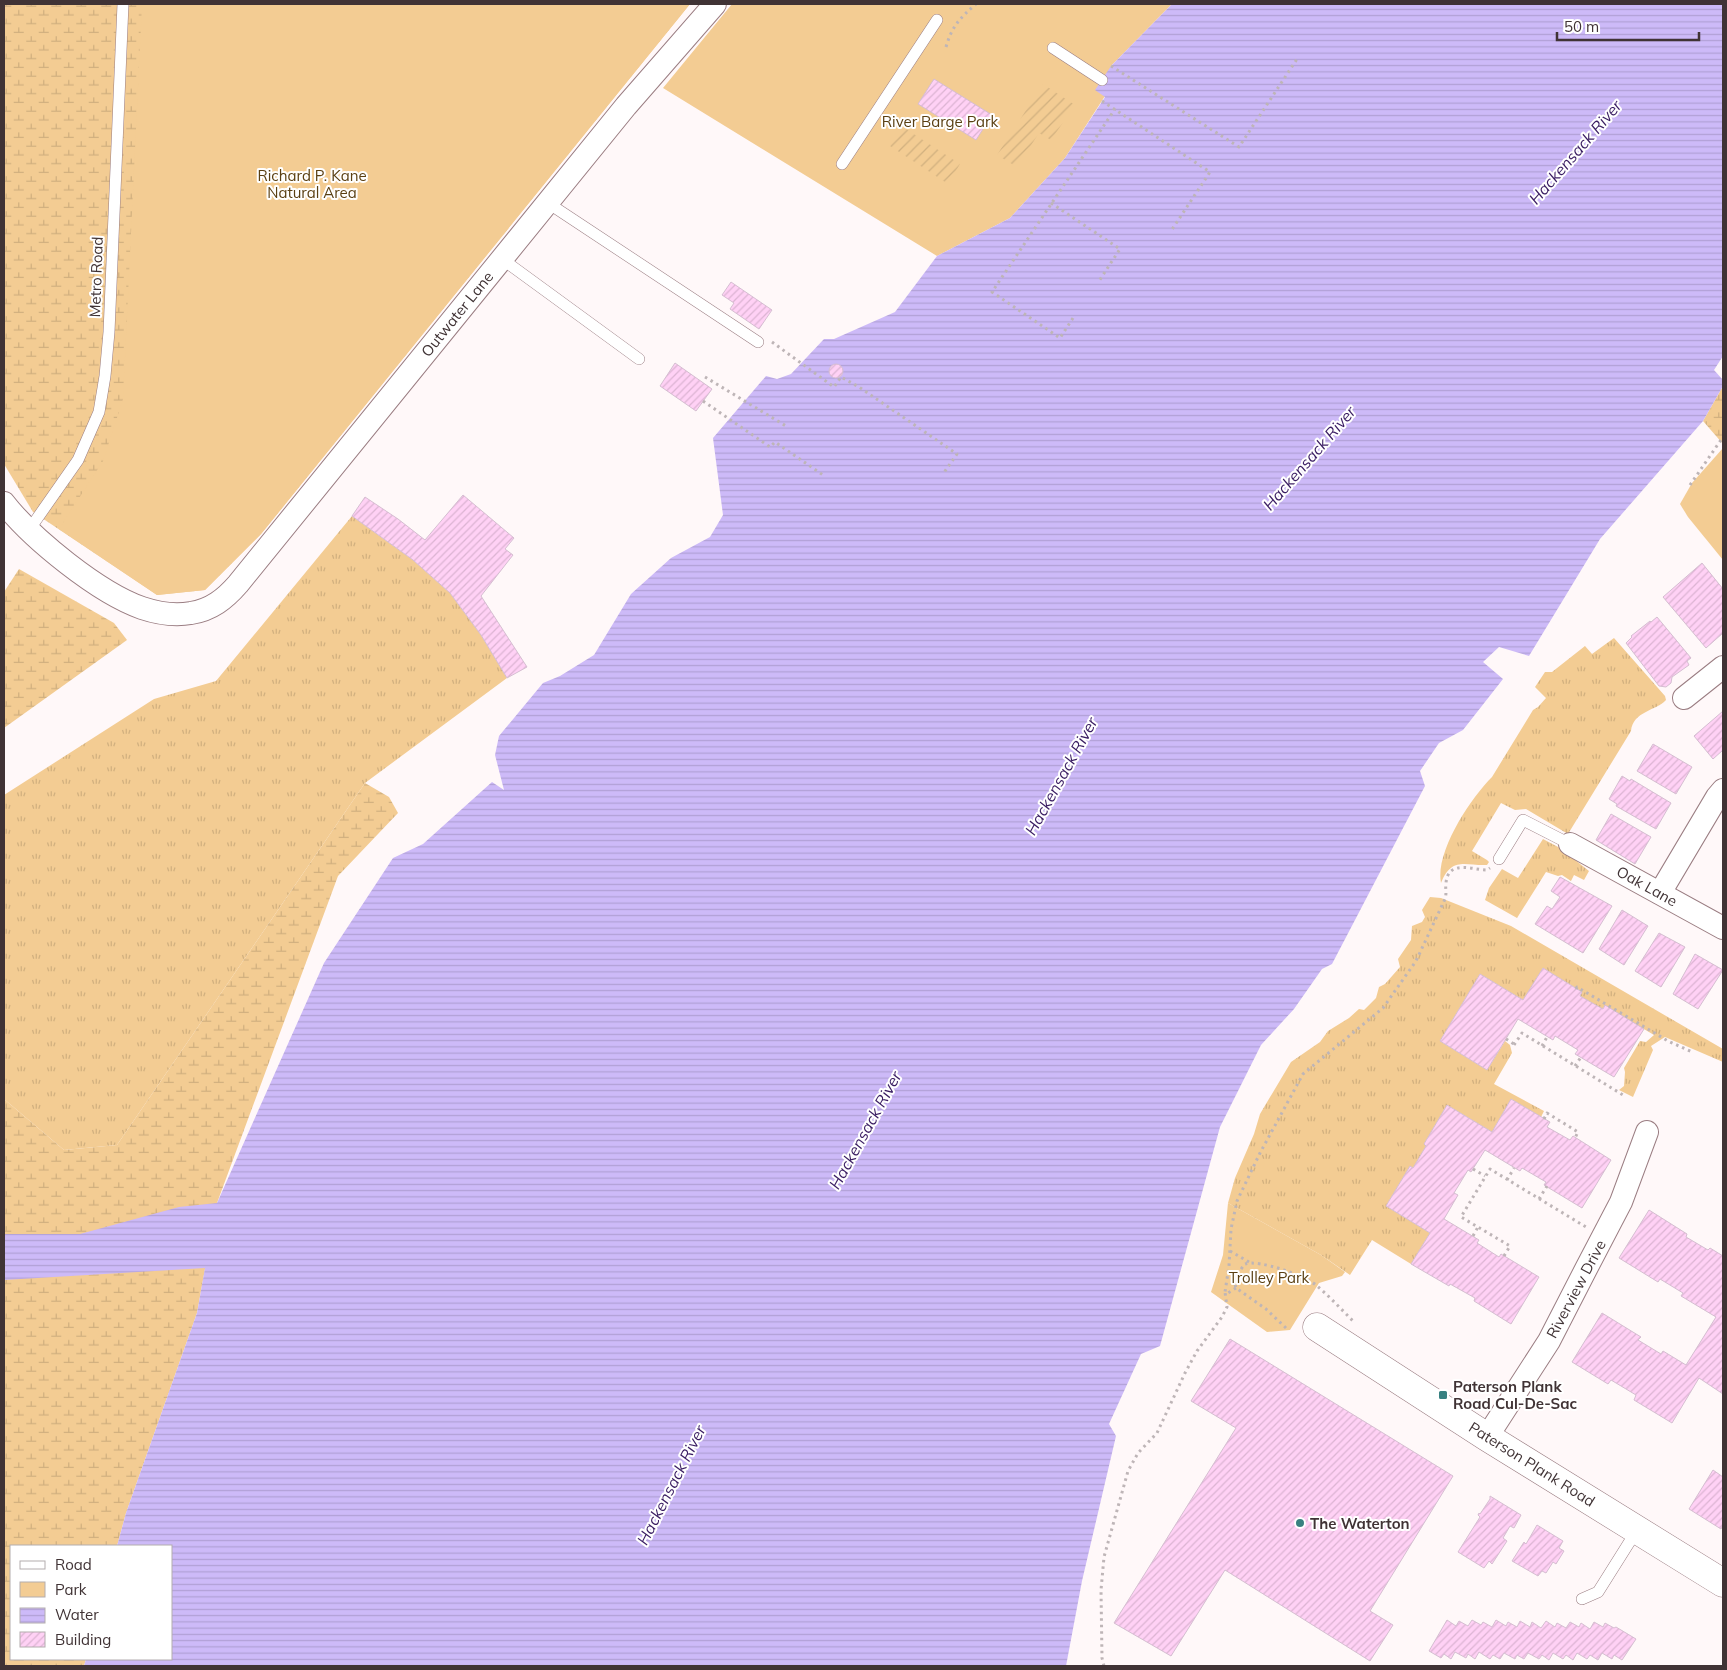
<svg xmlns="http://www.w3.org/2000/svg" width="1727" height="1670" viewBox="0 0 1727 1670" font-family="Mulish,sans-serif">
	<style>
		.grass { fill: url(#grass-tufts) }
		.wetland { fill: url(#wetland-marsh) }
		.park { fill: #f3cc93 }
		.garden { fill: url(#garden-furrows) }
		.water { fill: url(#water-rules) }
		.building { fill: url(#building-hatch); stroke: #d5bed1 }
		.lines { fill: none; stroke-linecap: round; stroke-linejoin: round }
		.lane-casing { stroke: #9a7d82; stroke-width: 12 }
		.street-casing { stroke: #9a7d82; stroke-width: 24 }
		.secondary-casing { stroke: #9a7d82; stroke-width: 29 }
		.path { stroke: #beb5b7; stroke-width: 3; stroke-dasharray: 2.5 4; stroke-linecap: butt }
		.lane { stroke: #fff; stroke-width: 11 }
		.street { stroke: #fff; stroke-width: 22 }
		.secondary { stroke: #fff; stroke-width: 28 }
		.poi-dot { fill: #388181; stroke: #fff; stroke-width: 2 }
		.labels { text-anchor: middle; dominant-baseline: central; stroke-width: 4; stroke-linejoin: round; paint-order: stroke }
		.park-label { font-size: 15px; fill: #5a3f12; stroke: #fff }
		.street-label { font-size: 15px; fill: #403335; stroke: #fff }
		.poi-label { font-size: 15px; font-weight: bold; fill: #403335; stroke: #fff; text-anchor: start }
		.water-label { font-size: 16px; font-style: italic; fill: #391c62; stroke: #fff }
	</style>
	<defs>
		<pattern id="grass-tufts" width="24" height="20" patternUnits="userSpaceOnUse" patternTransform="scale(1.25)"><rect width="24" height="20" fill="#f3cc93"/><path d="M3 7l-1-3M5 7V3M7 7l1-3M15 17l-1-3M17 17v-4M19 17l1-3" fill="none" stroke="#d1b07f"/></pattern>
		<pattern id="wetland-marsh" width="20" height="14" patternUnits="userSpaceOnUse" patternTransform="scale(1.25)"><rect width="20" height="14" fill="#f3cc93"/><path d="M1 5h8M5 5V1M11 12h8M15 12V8" fill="none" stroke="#d1b07f"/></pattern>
		<pattern id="garden-furrows" width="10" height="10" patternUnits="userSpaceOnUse" patternTransform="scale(1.25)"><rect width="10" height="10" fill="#f3cc93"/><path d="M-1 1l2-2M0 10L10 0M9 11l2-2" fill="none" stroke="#d1b07f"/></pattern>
		<pattern id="water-rules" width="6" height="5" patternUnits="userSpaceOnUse" patternTransform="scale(1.25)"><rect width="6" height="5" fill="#cdbaf8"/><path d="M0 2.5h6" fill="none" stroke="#b1a0d5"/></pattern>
		<pattern id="building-hatch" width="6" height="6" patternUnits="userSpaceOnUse" patternTransform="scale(1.25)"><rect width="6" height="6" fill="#ffd1f5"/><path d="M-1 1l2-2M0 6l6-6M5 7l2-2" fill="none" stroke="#dcb4d3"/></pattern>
	</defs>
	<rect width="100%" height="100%" fill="#fff8f9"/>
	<!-- grass -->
	<g class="grass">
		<path d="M352,516l61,44 37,33 31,42 26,43 -142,105 -248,362 -53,5 -60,-51v-304l150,-96 62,-18z"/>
		<path d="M1614,638l51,58 1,4c-10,11 -33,11 -35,31l-63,103 -42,-25 -11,1 -14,-7 -29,48 15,9 2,2 -2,3c-22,1 -35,-9 -46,18 -6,-31 29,-84 51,-106l41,-67 5,-3 8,-9 -11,-11 10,-15h7l33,-26 7,8z"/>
		<path d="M1543,839l17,9 29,23 -5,9 -10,-5 -3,6 -9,-6 -4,1 -12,-4 -29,46 -32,-18 4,-12 13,-19 16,9z"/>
		<path d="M1430,897l11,1 70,28 212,123v13l-58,-25 -14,9 2,4 -20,47 -14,-7 5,-4 1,-14 -1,-4 16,-27 6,1 8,-7 -49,-29 -3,3 -22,-13 2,-4 -39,-24 -20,32 -43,-26 -40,67 47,29 18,-29 5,4 2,8 -18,31 50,27 -3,6 -30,-18 -19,33 -45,-27 -23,39 2,2 -13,22 -3,-2 -24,40 44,27 -19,31 -39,-24 -22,35 -29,-20 -93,-52 7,-25 19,-44 6,-20 31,-52 29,-20 8,-11 21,-13 10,-9 5,1 12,-12 3,-11 6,-3 15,-17 -2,-8 13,-19 1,-14 10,-4 3,-5 -3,-7z"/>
	</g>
	<!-- wetland -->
	<g class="wetland">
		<path d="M4,4h686l-429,530 -56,56 -48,5 -124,-83 -29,-48z"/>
		<path d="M1723,386v58l-20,-23z"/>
		<path d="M19,569l95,54 13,17 -123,88v-136z"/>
		<path d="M365,783l24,14 9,16 -60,63 -121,327 -20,110 -71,200 -9,33h-106v113h75l-2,7h-80v-567l60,51 53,-5z"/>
	</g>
	<!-- park -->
	<g class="park">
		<path d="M142,4h548l-429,530 -56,56 -48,5 -98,-66 44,-68 20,-62z"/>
		<path d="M732,4h440l-61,62 -6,30 -40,62 -55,60 -73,38 -274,-168z"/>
		<path d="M1723,448v112l-35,-43 -8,-13 12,-21z"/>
		<path d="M1228,1203l93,52 24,17 -3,4 -23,7 -29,47 -23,2 -56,-40 12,-37z"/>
	</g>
	<!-- garden -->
	<g class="garden">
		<path d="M1043,84l32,21 -24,35 -12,-7 -22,34 -20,-12z"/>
		<path d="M903,127l57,37 -12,20 -58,-38z"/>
	</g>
	<!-- water -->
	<path class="water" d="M1172,4h551v352l-9,14 9,10v6l-20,35 -103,118 -71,117 -30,-9 -16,15 20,17 -40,51 -24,13 -19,28 5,15 -93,178 -10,5 -28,40 -33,36 -41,82 -60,219 -19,8 -32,70 7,12 -34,145 -16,85h-982l2,-7h85v-113h-54l9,-33 71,-200 8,-45 -201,12v-46h76l99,-27 38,-4 107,-240 69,-105 30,-14 69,-62 12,8 -9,-35 4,-19 44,-53 17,-7 34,-21 37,-61 40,-36 39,-21 13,-22 -10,-77 53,-62 11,3 14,-5 33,-35h10l61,-27 42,-56 73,-38 55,-60 40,-61 -10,-7 16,-24z"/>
	<!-- building -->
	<g class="building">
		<path d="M934,79l58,36 -16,25 -58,-36z"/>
		<path d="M731,282l41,28 -13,19 -29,-20 4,-6 -12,-8z"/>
		<path d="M675,363l37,26 -16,22 -36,-25z"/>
		<circle cx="836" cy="371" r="7"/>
		<path d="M463,495l51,43 -9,11 8,6 -32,41 46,71 -20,11 -26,-43 -31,-42 -37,-33 -61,-44 13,-19 33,22 27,21z"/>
		<path d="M1702,563l21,26v44l-17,15 -43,-51z"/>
		<path d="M1657,617l34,41 -4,3 2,4 -17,12 -1,6 -5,4 -7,-1 -33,-43 6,-6 -1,-1 19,-15 1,1z"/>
		<path d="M1723,711v39l-10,9 -19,-23z"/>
		<path d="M1653,744l39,23 -16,27 -39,-23z"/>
		<path d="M1622,776l8,5 1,-2 40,24 -15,26 -40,-23 1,-2 -8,-5z"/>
		<path d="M1611,814l40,23 -16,27 -39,-24z"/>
		<path d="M1560,877l52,29 -29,47 -48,-29 12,-18 5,3 8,-12 -9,-6z"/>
		<path d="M1622,910l26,16 -24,39 -25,-16z"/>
		<path d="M1659,933l26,14 -24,40 -26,-16z"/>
		<path d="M1695,954l28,16 -25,39 -25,-15z"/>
		<path d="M1543,968l39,24 -2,4 23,13 2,-4 39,24 -30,48 -39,-23 3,-4 -23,-14 -2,4 -35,-21 -31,51 -47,-29 40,-67 43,26z"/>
		<path d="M1511,1099l39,23 -3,5 23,13 3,-4 38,24 -29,48 -38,-23 2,-3 -24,-14 -2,3 -35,-21 -14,22 -3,-2 -14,23 4,2 -14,24 35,21 -2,3 22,14 2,-3 38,23 -28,47 -37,-23 1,-3 -25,-14 -1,2 -38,-22 19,-31 -44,-27 24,-40 3,2 13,-22 -2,-2 23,-39 45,27z"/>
		<path d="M1649,1210l38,24 -1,3 22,13 2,-2 13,8v138l-24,-16 -27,45 -38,-23 2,-5 -25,-15 -3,4 -36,-22 30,-49 39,24 -3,3 23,14 2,-3 23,14 30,-48 -35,-21 2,-3 -23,-14 -2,3 -39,-24z"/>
		<path d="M1230,1339l223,137 -83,135 23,14 -23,36 -145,-91 -54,86 -57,-33 122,-195 -45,-27z"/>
		<path d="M1713,1470l10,7v48l-2,4 -32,-20z"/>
		<path d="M1490,1496l31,19 -7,13 -4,-2 -7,12 4,3 -15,23 -3,-3 -5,7 -26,-16 22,-35 -2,-2 1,-2 1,1 10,-15z"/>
		<path d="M1537,1525l26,16 -4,7 5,3 -8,13 -3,-2 -7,11 -4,-2 -4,5 -26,-15 12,-19 2,2z"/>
		<path d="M1447,1620l9,6 3,-5 9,5 4,-6 9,5 2,-3 9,5 4,-7 10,6 2,-4 9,5 3,-6 10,6 2,-5 9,6 5,-7 9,6 2,-4 9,5 4,-6 9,5 2,-4 9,6 4,-7 9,5 2,-4 9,5 2,-1 20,12 -14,21 -8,-5 -2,4 -10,-6 -4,7 -8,-5 -3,4 -10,-6 -4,7 -7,-5 -3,4 -10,-6 -4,7 -7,-5 -3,4 -11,-6 -4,6 -7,-4 -2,4 -11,-6 -4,6 -7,-4 -3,4 -11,-7 -4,7 -7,-5 -2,4 -11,-6 -4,7 -7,-5 -3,4 -12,-7z"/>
	</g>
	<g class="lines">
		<!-- lane casing -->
		<g class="lane-casing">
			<g id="lane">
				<path d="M1053,48l49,32"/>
				<path d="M842,164l95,-144"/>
				<path d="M548,203l210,139"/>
				<path d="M502,259l137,100"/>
				<path d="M29,530l49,-70 21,-48 6,-36 4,-44 14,-328"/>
				<path d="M1499,859l24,-39 47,24"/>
				<path d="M1582,1599l16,-7 39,-62"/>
			</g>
		</g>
		<!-- street casing -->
		<g class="street-casing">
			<g id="street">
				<path d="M4,503c28,36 95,90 138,105 15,5 33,8 49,5 20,-3 34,-14 47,-29l388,-478 89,-102"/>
				<path d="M1684,698l39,-31"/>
				<path d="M1570,844l153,84"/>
				<path d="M1660,893l57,-96 6,-7"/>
				<path d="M1487,1437l62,-96 37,-72 35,-67 26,-70"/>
			</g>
		</g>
		<!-- secondary casing -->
		<g class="secondary-casing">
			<path id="secondary" d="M1317,1327l170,110 236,146"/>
		</g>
		<!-- path -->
		<g class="path">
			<path d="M946,47c6,-21 14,-29 30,-43"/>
			<path d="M1111,66l128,81 58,-88"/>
			<path d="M1102,101l108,71 -39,59"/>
			<path d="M1051,203l69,46 -21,32"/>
			<path d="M1073,318l-13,20 -68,-46 123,-183"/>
			<path d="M772,342l62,45 7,-10 18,10 98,67 -14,20"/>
			<path d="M705,377l81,49"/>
			<path d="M703,401l67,46 5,-5 48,33"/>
			<path d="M1690,485l33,-48"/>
			<path d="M1576,989l1,-2 91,54 24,11"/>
			<path d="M1506,1039l11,7"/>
			<path d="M1514,1045l8,-12 101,62"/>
			<path d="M1542,1046l5,-9"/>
			<path d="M1575,1066l6,-9"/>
			<path d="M1544,1119l3,-6 31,19 -3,6"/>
			<path d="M1473,1169l12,7"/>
			<path d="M1507,1180l7,-12"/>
			<path d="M1539,1199l8,-13"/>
			<path d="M1473,1236l5,-9"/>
			<path d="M1230,1251l19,11"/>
			<path d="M1504,1256l6,-10 -49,-29 29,-48 96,58"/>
			<path d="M1236,1288l-8,5 -3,-1 4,-26 2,-37 6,-28 23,-48 43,-79 80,-66 33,-47 29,-62c2,-6 0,-11 1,-16 2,-24 27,-13 41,-13l3,-2"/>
			<path d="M1286,1328l-20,-19 -30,-21c-3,-8 4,-18 9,-24 14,-5 60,12 71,21 13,11 25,24 37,36"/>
			<path d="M1104,1666l-2,-8 -1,-68 3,-33 24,-86 10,-18 19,-20 28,-60 12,-22 25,-34 5,-10 -2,-15"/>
		</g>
		<!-- lane -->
		<use href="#lane" class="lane"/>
		<!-- street -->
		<use href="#street" class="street"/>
		<!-- secondary -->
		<use href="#secondary" class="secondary"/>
	</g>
	<!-- markers -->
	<g class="poi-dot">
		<rect x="1438" y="1390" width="10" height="10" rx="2.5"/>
		<circle cx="1300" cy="1523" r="5"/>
	</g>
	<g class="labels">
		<!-- park labels -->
		<g class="park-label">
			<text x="940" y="121">River Barge Park</text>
			<text x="312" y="175">Richard P. Kane<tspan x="312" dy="17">Natural Area</tspan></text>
			<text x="1269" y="1277">Trolley Park</text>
		</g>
		<!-- street labels -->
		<g class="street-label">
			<text transform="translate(96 277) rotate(-88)">Metro Road</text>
			<text transform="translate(457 314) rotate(-51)">Outwater Lane</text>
			<text transform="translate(1647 886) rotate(29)">Oak Lane</text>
			<text transform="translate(1576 1289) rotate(-62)">Riverview Drive</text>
			<text transform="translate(1532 1464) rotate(32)">Paterson Plank Road</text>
		</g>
		<!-- poi labels -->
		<g class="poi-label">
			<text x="1453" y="1386">Paterson Plank<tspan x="1453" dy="17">Road Cul-De-Sac</tspan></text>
			<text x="1310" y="1523">The Waterton</text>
		</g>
		<!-- water labels -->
		<g class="water-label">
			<text transform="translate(1575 152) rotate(-49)">Hackensack River</text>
			<text transform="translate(1309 458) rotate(-49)">Hackensack River</text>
			<text transform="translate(1061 776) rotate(-61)">Hackensack River</text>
			<text transform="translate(865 1130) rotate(-61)">Hackensack River</text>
			<text transform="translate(671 1485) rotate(-63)">Hackensack River</text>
		</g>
	</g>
	<!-- border -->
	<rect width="1727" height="1670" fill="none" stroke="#403335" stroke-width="10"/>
	<!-- legend -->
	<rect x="10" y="1545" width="162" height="115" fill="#ffffff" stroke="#b3adae"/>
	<rect x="20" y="1561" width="25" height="8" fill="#ffffff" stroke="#b3adae"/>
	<text x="55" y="1570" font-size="15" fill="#403335">Road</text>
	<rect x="20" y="1582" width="25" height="15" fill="#f3cc93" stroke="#b3adae"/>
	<text x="55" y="1595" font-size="15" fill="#403335">Park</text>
	<rect x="20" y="1608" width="25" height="15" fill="url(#water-rules)" stroke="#b3adae"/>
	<text x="55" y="1620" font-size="15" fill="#403335">Water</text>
	<rect x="20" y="1632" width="25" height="15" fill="url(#building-hatch)" stroke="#b3adae"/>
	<text x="55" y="1645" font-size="15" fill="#403335">Building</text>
	<!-- scale -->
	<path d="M1557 32v8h142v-8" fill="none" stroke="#403335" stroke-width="2.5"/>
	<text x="1564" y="32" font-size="15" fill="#403335" stroke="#ffffff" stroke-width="4" paint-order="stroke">50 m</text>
</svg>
